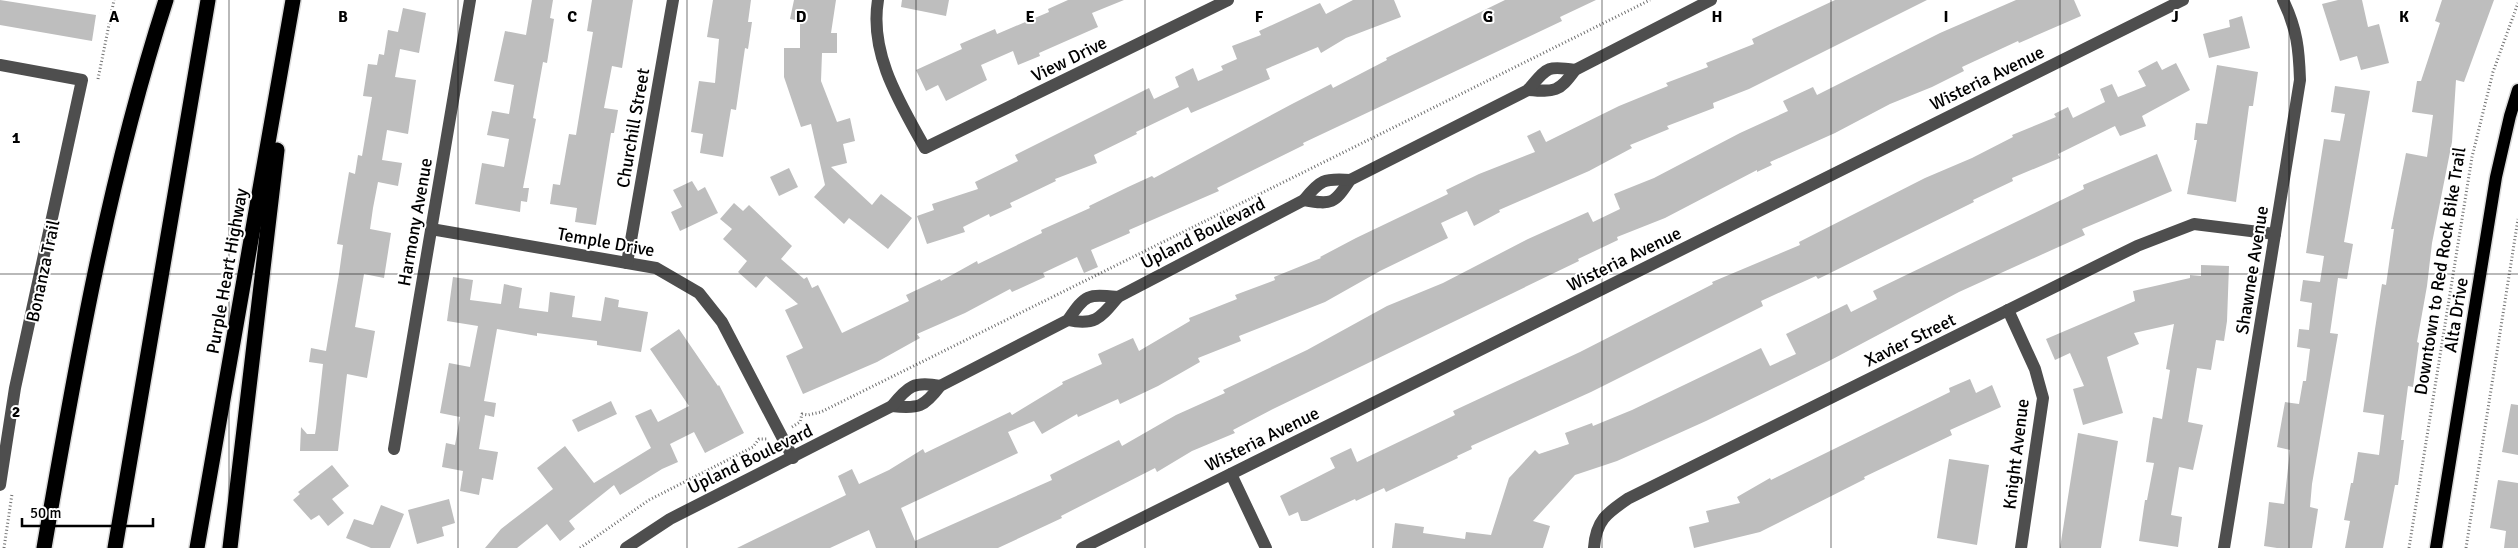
<svg xmlns="http://www.w3.org/2000/svg" width="2518" height="548" viewBox="0 0 2518 548" font-family="Signika,sans-serif">
	<style>
		.building { fill: #bebebe }
		.lines { fill: none; stroke-linecap: round; stroke-linejoin: round }
		.major-casing { stroke: #dbdbdb; stroke-width: 15 }
		.highway-casing { stroke: #dbdbdb; stroke-width: 18 }
		.path { stroke: #707070; stroke-width: 3; stroke-dasharray: 1 2.5; stroke-linecap: butt }
		.minor { stroke: #4e4e4e; stroke-width: 12 }
		.major { stroke: #000; stroke-width: 12 }
		.highway { stroke: #000; stroke-width: 15 }
		.grid { fill: none; stroke: #000; stroke-width: 1; stroke-opacity: 0.55 }
		.labels { text-anchor: middle; dominant-baseline: central; stroke-width: 4; stroke-linejoin: round; paint-order: stroke }
		.street-label { font-size: 18px; fill: #000; stroke: #fff }
		.grid-label { font-size: 16px; text-anchor: middle; font-weight: bold; fill: #000; stroke: #fff; stroke-width: 4; stroke-linejoin: round; paint-order: stroke }
	</style>
	<rect width="100%" height="100%" fill="#fff"/>
	<!-- building -->
	<g class="building">
		<path d="M0,0l96,15 -4,26 -92,-16z"/>
		<path d="M532,0h21l-3,18 4,1 -7,44 -4,-1 -10,56 3,1 -13,69h6l-2,14 -6,-1 -1,11 -45,-8 7,-41 22,4 5,-28 -22,-4 5,-24 17,3 5,-29 -20,-4 11,-50 21,4z"/>
		<path d="M592,0h41l-11,68 -10,-2 -8,42 14,2 -4,23h-3l-15,92 -21,-3 2,-14 -27,-4 3,-20 7,1 9,-51 7,1 17,-103 -6,-1z"/>
		<path d="M713,0h38l-3,22h4l-4,27 -3,-1 -9,62 -5,-1 -8,48 -23,-4 3,-19 -12,-2 8,-51 16,2 4,-44 -12,-2z"/>
		<path d="M794,0h42l-5,33h6v20h-15l-1,28 16,41 13,-4 5,23 -12,3 4,19 -16,4 41,38 9,-11 31,24 -24,31 -39,-31 -5,6 -30,-27 11,-12 -14,-61 -10,3 -17,-50v-29h16v-27l-10,-2z"/>
		<path d="M902,0h47l-3,16 -45,-9z"/>
		<path d="M1068,0h56l-32,13 6,14 -59,26 1,3 -22,9 -5,-14 -32,14 6,15 -41,21 -8,-16 -12,6 -10,-21 46,-21 -2,-5 35,-15 2,5 52,-22 -1,-3z"/>
		<path d="M1353,0h41l7,17 -55,21 -25,15 -3,-6 -52,22 4,10 -79,34 -3,-6 -52,25 1,2 -43,21 3,8 -42,16 1,2 -46,22 2,4 -22,10 -1,-3 -26,13 2,5 -38,12 -10,-28 17,-6 -2,-6 46,-15 -3,-7 43,-21 -3,-6 134,-67 5,11 25,-12 -4,-10 18,-9 5,13 25,-11 -2,-4 16,-7 -5,-13 29,-11 -2,-4 61,-28 6,11z"/>
		<path d="M1505,0h91l-36,17 2,4 -259,122 1,2 -87,43 2,3 -90,39 1,3 -39,17 7,17 -14,6 -7,-16 -34,16 2,4 -33,15 -2,-3 -45,24 -48,21 3,4 -43,24 -74,32 -17,-38 17,-8 -18,-38 13,-6 -32,-28 -10,12 -18,-16 9,-11 -24,-22 9,-10 -12,-10 14,-16 9,8 6,-6 43,41 -11,13 23,20 3,-2 5,11 6,-3 24,48 67,-32 -3,-6 34,-16 1,2 36,-20 1,3 64,-31 -1,-3 49,-22 -1,-2 39,-19 24,-11 2,2 138,-74 39,-20 2,4 54,-28 -1,-2z"/>
		<path d="M1835,0h92l-178,89 -36,14 1,5 -47,18 2,3 -39,16 2,3 -43,23 -90,39 1,2 -26,14 -7,-15 -26,12 7,15 -68,33 -55,31 -86,34 2,5 -43,17 2,4 -42,24 -38,18 -2,-5 -40,18 -1,-3 -35,20 -8,-13 -26,11 10,21 -117,55 14,33 137,-61 -2,-5 69,-35 3,6 54,-31 49,-22 -2,-3 84,-40 80,-44 56,-23 85,-44 60,-27 5,10 27,-13 -6,-15 40,-16 86,-45 48,-22 -5,-10 30,-14 4,8 123,-62 76,-33h58l7,16 -62,27 -1,-2 -56,26 2,4 -32,16 -42,17 -55,29 -65,29 2,3 -15,7v-2l-92,48 -48,19 1,3 -40,19 1,2 -306,148 -40,21 2,3 -43,18 -35,21 -2,-4 -94,48 1,2 -64,30h-122l-7,-18 -39,18h-93l109,-53 -8,-19 14,-7 7,15 30,-14 34,-21 2,4 85,-41 2,3 51,-31 -1,-2 40,-18 -4,-10 35,-16 6,13 51,-30 -1,-3 48,-19 -2,-4 40,-15 -1,-3 47,-19 -1,-1 36,-19 92,-44 -2,-4 33,-16 56,-22 -8,-16 13,-6 6,12 73,-36 49,-20 -2,-3 42,-16 -2,-4 48,-19 -2,-5z"/>
		<path d="M2338,0h24l6,27 11,-3 10,39 -28,7 -4,-14 -17,5 -18,-57z"/>
		<path d="M2442,0h52l-30,82 -8,-2 -4,62 -20,101 -5,43 -10,56 2,1 -6,44 -5,-1 -7,54h3l-6,45h-3l-12,63h-38l5,-27 -6,-1 7,-37h2l5,-31 21,3 5,-40 -21,-3 12,-83 7,-45 4,1 8,-56h-3l15,-76 21,4 6,-42 -21,-3 5,-31h4l19,-58 -5,-2z"/>
		<path d="M403,8l23,5 -7,40 -19,-4 -5,28 21,3 -8,54 -21,-4 -5,30 20,3 -4,23 -20,-4 -5,26 -3,21 21,4 -7,45 -20,-4 -9,53 20,4 -8,47 -20,-4 -9,77h-38l1,-24 6,7h8l1,-6 7,-64 -14,-2 2,-14 15,3 13,-77 4,-29 -6,-1 12,-72 6,2 3,-19 4,1 10,-59 -9,-1 5,-32 9,1 2,-11 5,1 4,-25 10,2z"/>
		<path d="M2242,16l8,32 -41,10 -6,-24 27,-7 -1,-7z"/>
		<path d="M2157,61l5,9 14,-7 14,27 -48,26 4,10 -26,10 -5,-10 -57,28 2,4 -48,20 1,3 -40,19 1,2 -156,77 -2,-3 -55,25 2,5 -172,86 -120,54 1,3 -15,7 1,2 -72,34 -2,-4 -28,13 -1,-2 -48,22h-6l-3,-9 -9,4 -9,-20 55,-28 -5,-10 21,-10 6,14 98,-47 -2,-4 127,-59 133,-68 -1,-2 88,-37 -1,-3 126,-64 47,-20 41,-21 -1,-2 44,-18 -2,-3 14,-7 5,11 32,-16 -5,-13 12,-5 6,13 28,-11 -8,-15z"/>
		<path d="M2217,65l41,7 -5,34h-4l-13,96 -49,-8 10,-54h-3l2,-17 11,1z"/>
		<path d="M2335,86l35,5 -26,151 9,2 -6,35 -9,-1 -8,55 8,1 -26,150 -2,23 8,2 -6,39h-35l-13,-2 3,-24 2,-20 15,2 6,-54 -13,-3 8,-45 14,2 4,-23h3l4,-32 -13,-2 2,-18 10,1 3,-27 -12,-2 3,-21 17,2 4,-26 -18,-3 18,-114 16,2 5,-27 -14,-2z"/>
		<path d="M2157,154l15,37 -90,38 3,6 -126,57 -130,69 -123,60 -89,40 -42,14 -42,46 17,5 -7,22h-151l3,-25 29,4 -1,6 42,6 1,-7 25,3 18,-57 26,-28 4,4 30,-10 -4,-11 27,-10 1,3 39,-16 129,-62 9,18 26,-12 -10,-20 61,-30 4,8 26,-13 -4,-8 211,-102 -1,-4z"/>
		<path d="M789,168l9,19 -19,9 -9,-19z"/>
		<path d="M692,181l6,10 7,-4 13,26 -38,18 -9,-19 11,-5 -9,-17z"/>
		<path d="M2201,265l28,1 -2,55 -3,20 -8,-1 -5,30 -14,-2 -9,54 15,3 -10,45 -14,-3 -8,48 11,2 -4,30 -39,-6 6,-41h2l7,-37 -8,-1 4,-27 3,-18 9,2 8,-49 -4,-1 8,-45 -40,9 5,11 -32,13 16,56 -40,12 -10,-36 11,-3 -14,-33 -15,7 -9,-21 89,-38 -2,-10 57,-13v-3l11,1z"/>
		<path d="M453,277l20,3 -3,20 31,4 3,-20 18,4 -3,20 29,4 2,-20 25,4 -3,21 29,4 4,-24 14,3 -1,7 30,5 -7,40 -44,-7v-4l-60,-8v3l-40,-7 -13,72 12,2 -2,14 -9,-2 -6,34 19,3 -5,28 -11,-2 -3,17 -19,-4 3,-20 -21,-4 4,-24 9,2 5,-28 -20,-4 9,-50 21,4 8,-41 -31,-5z"/>
		<path d="M679,329l39,57 1,-1 25,48 -39,20 -11,-21 -24,12 8,18 -16,7 -42,26 -6,-10 -45,36 6,8 -15,12 -13,-17 -30,24h-32l16,-19 52,-40 -16,-21 28,-22 29,37 57,-35 -16,-32 16,-7 7,13 31,-16 -39,-57z"/>
		<path d="M1970,379l6,14 16,-8 9,22 -51,23 2,5 -88,42 1,2 -105,53 -66,16 -5,-21 20,-5 -3,-11 34,-8 -3,-6 33,-19 1,2 179,-88 -1,-4z"/>
		<path d="M611,401l6,13 -39,18 -6,-12z"/>
		<path d="M2511,404l7,1v50l-16,-3z"/>
		<path d="M2078,433l40,8 -17,107h-41z"/>
		<path d="M1949,459l40,6 -12,80 -40,-7z"/>
		<path d="M332,465l17,21 -17,13 12,14 -16,13 -9,-11 -8,5 -18,-20 7,-6 -2,-2z"/>
		<path d="M2498,480l20,3v65h-14l2,-17 -16,-3z"/>
		<path d="M449,499l6,24 -13,4 2,9 -27,8 -9,-34z"/>
		<path d="M381,505l23,9 -14,34h-19l-25,-10 8,-19 19,6z"/>
	</g>
	<g class="lines">
		<!-- major casing -->
		<g class="major-casing">
			<path id="major" d="M2436,548l60,-371 14,-61 8,-26"/>
		</g>
		<!-- highway casing -->
		<g class="highway-casing">
			<g id="highway">
				<path d="M44,548c32,-185 64,-369 122,-548"/>
				<path d="M115,548l93,-548"/>
				<path d="M197,548l96,-548"/>
				<path d="M230,548l47,-398"/>
			</g>
		</g>
		<!-- path -->
		<g class="path">
			<path d="M98,79l16,-79"/>
			<path d="M792,427l8,-5 2,-8 6,1 13,-3 829,-412"/>
			<path d="M4,548l8,-54"/>
			<path d="M580,548l69,-48 104,-53 6,-8h9"/>
			<path d="M2409,548l63,-391 21,-85 25,-69"/>
			<path d="M2466,548l52,-329"/>
		</g>
		<!-- minor -->
		<g class="minor">
			<path d="M878,0c-9,54 22,103 47,148l303,-148"/>
			<path d="M0,65l82,15 -67,308 -15,97"/>
			<path d="M1528,90c27,2 31,2 47,-20l136,-70"/>
			<path d="M1304,200c28,5 30,4 46,-20l178,-90c19,-22 18,-25 47,-20"/>
			<path d="M431,229l225,39 43,25 23,29 71,136"/>
			<path d="M627,263l46,-263"/>
			<path d="M2008,310l27,59 8,29 -22,150"/>
			<path d="M1068,320c28,6 33,-3 50,-23l186,-97c16,-20 20,-22 46,-20"/>
			<path d="M892,406c27,3 32,1 48,-20l128,-66c18,-26 19,-26 50,-23"/>
			<path d="M394,449l76,-449"/>
			<path d="M1231,474l35,74"/>
			<path d="M626,548l44,-29 222,-113c16,-20 22,-25 48,-20"/>
			<path d="M1082,548l1101,-548"/>
			<path d="M1594,548c2,-28 13,-35 35,-50l508,-252 57,-22 81,10"/>
			<path d="M2224,548l76,-468c-1,-31 -3,-51 -17,-80"/>
		</g>
		<!-- major -->
		<use href="#major" class="major"/>
		<!-- highway -->
		<use href="#highway" class="highway"/>
	</g>
	<!-- grid -->
	<path class="grid" d="M229,0v548M458,0v548M687,0v548M916,0v548M1145,0v548M1373,0v548M1602,0v548M1831,0v548M2060,0v548M2289,0v548M0,274h2518"/>
	<g class="labels">
		<!-- street labels -->
		<g class="street-label">
			<text transform="translate(1069 59) rotate(-26)">View Drive</text>
			<text transform="translate(1987 78) rotate(-26)">Wisteria Avenue</text>
			<text transform="translate(633 128) rotate(-80)">Churchill Street</text>
			<text transform="translate(415 222) rotate(-80)">Harmony Avenue</text>
			<text transform="translate(1203 233) rotate(-27)">Upland Boulevard</text>
			<text transform="translate(606 242) rotate(10)">Temple Drive</text>
			<text transform="translate(1624 259) rotate(-26)">Wisteria Avenue</text>
			<text transform="translate(2252 270) rotate(-81)">Shawnee Avenue</text>
			<text transform="translate(43 271) rotate(-78)">Bonanza Trail</text>
			<text transform="translate(227 271) rotate(-80)">Purple Heart Highway</text>
			<text transform="translate(2440 271) rotate(-81)">Downtown to Red Rock Bike Trail</text>
			<text transform="translate(2456 315) rotate(-81)">Alta Drive</text>
			<text transform="translate(1910 340) rotate(-26)">Xavier Street</text>
			<text transform="translate(1262 439) rotate(-26)">Wisteria Avenue</text>
			<text transform="translate(2016 454) rotate(-83)">Knight Avenue</text>
			<text transform="translate(750 459) rotate(-26)">Upland Boulevard</text>
		</g>
	</g>
	<g class="grid-label">
		<text x="114" y="22">A</text>
		<text x="343" y="22">B</text>
		<text x="572" y="22">C</text>
		<text x="801" y="22">D</text>
		<text x="1030" y="22">E</text>
		<text x="1259" y="22">F</text>
		<text x="1488" y="22">G</text>
		<text x="1717" y="22">H</text>
		<text x="1946" y="22">I</text>
		<text x="2175" y="22">J</text>
		<text x="2404" y="22">K</text>
		<text x="16" y="143">1</text>
		<text x="16" y="417">2</text>
	</g>
	<!-- scale -->
	<path d="M22 518v8h131v-8" fill="none" stroke="#000000" stroke-width="2.5"/>
	<text x="30" y="518" font-size="15" fill="#000000" stroke="#ffffff" stroke-width="4" paint-order="stroke">50 m</text>
</svg>
